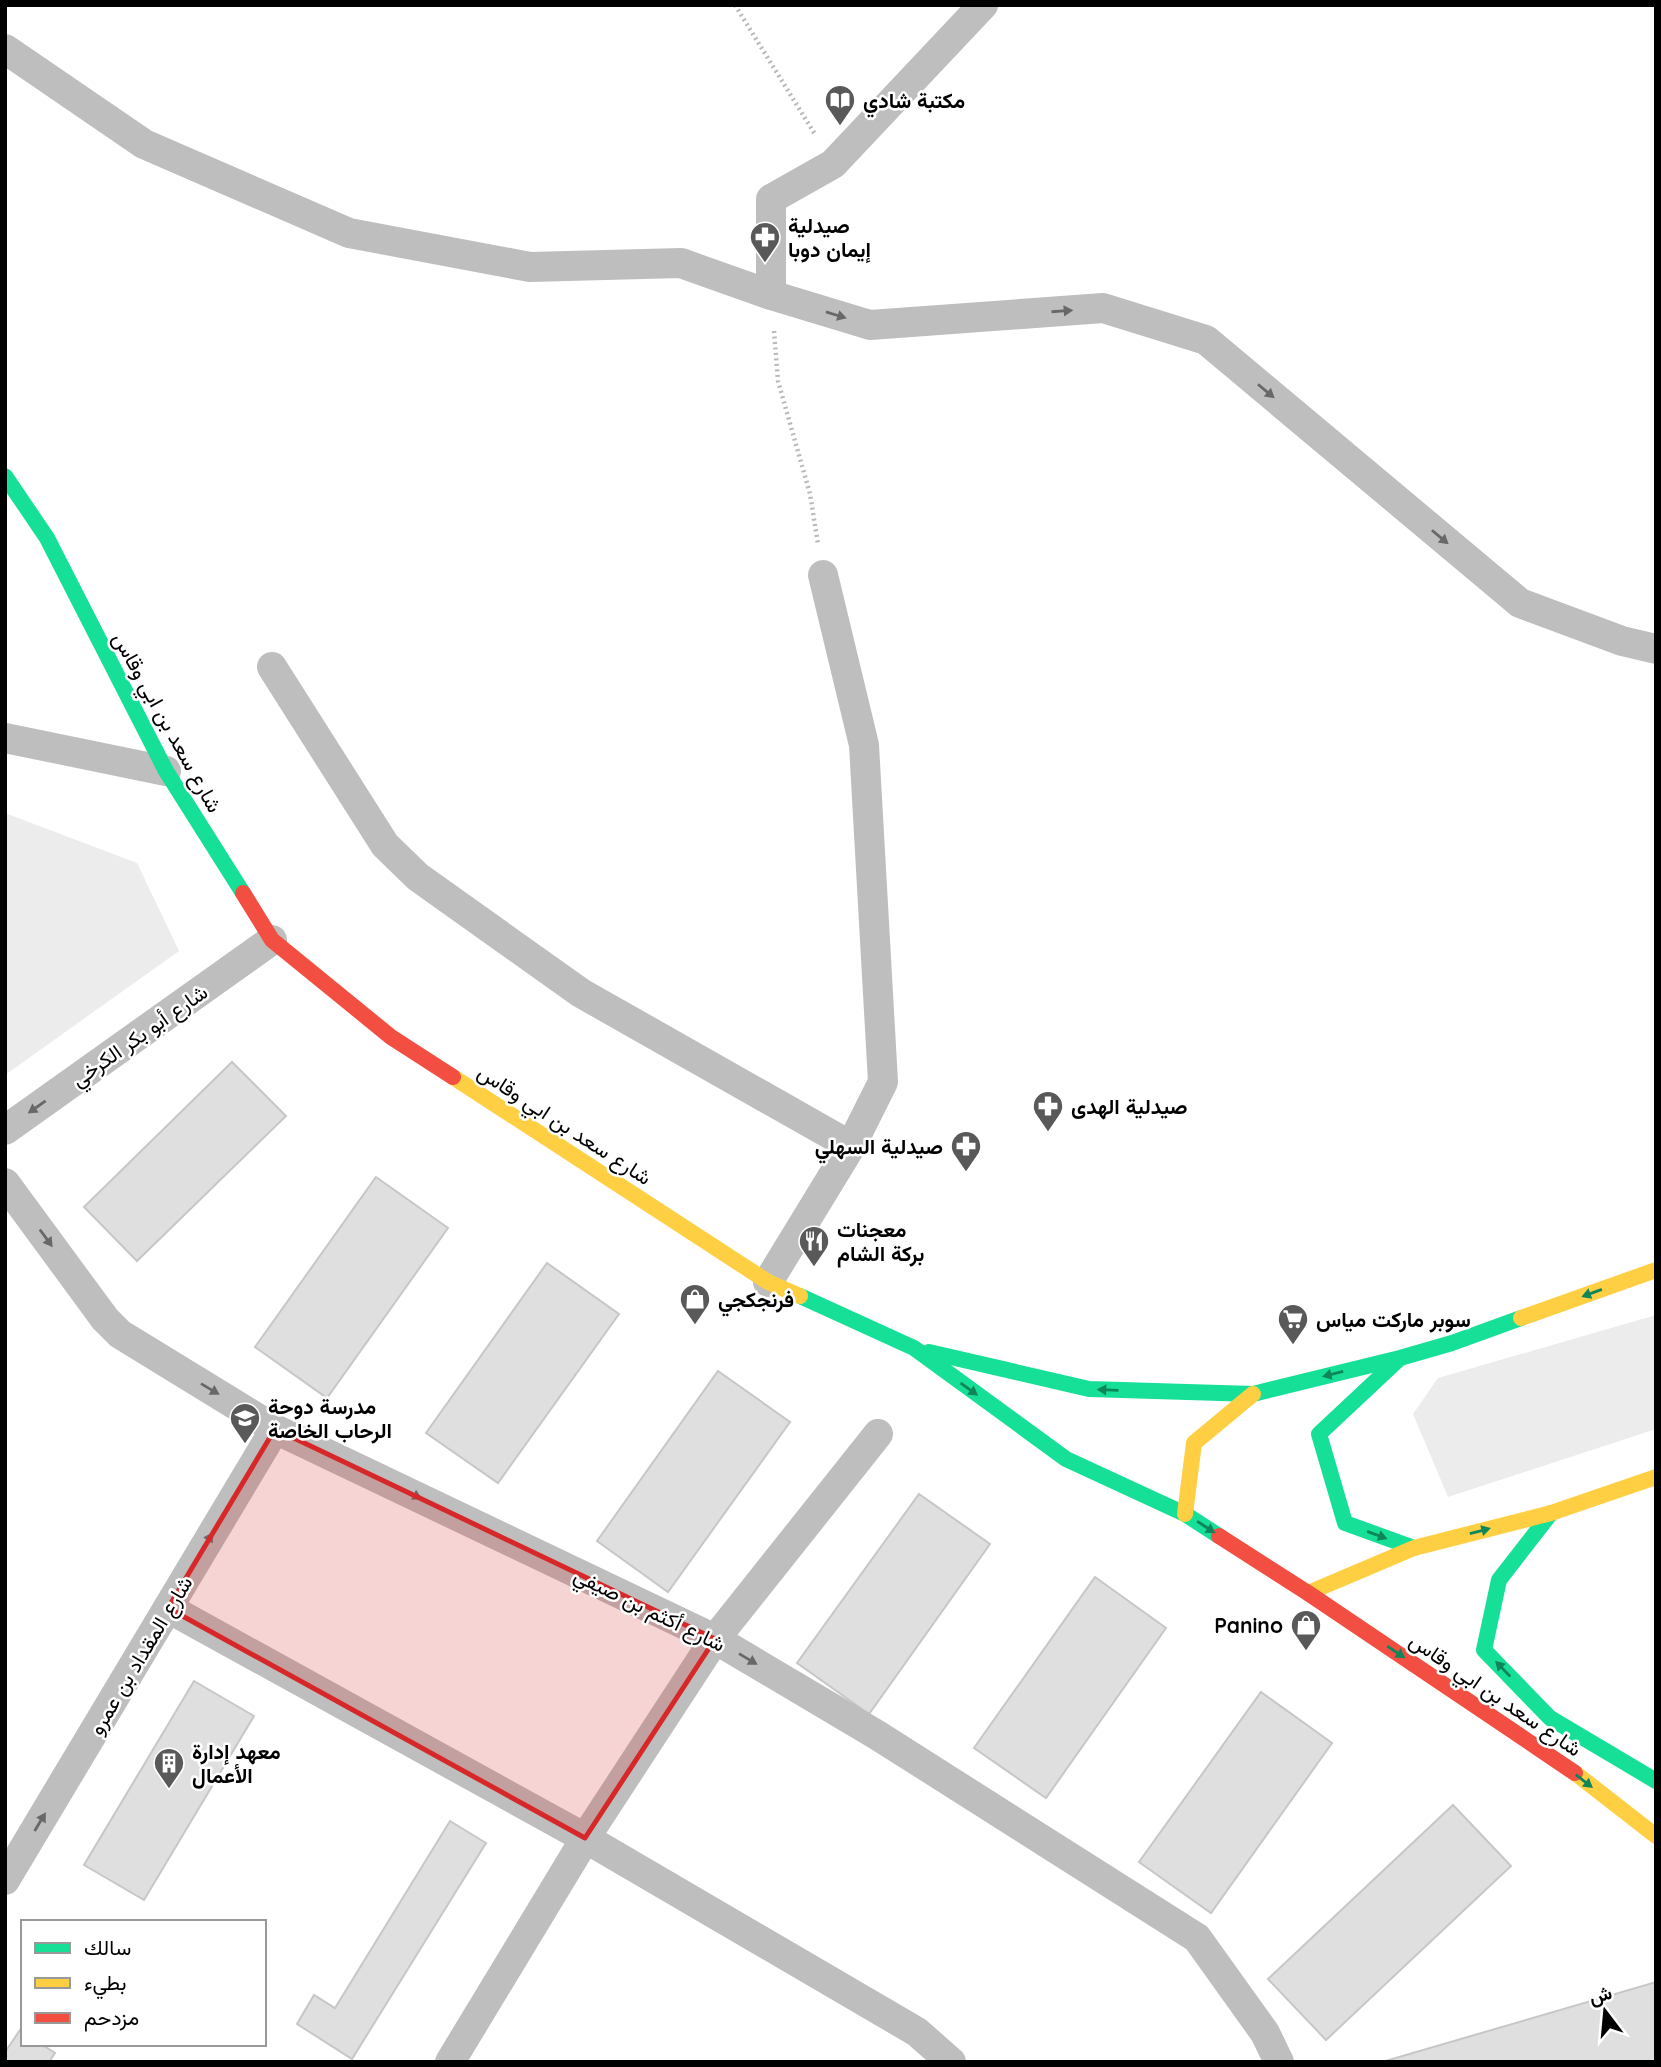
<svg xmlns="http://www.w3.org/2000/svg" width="1661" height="2067" viewBox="0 0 1661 2067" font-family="Quicksand,Vazirmatn,sans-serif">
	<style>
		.green { fill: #ececec }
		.building { fill: #dfdfdf; stroke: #c7c7c7; stroke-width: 2 }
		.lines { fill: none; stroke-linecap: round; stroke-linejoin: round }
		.path { stroke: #b9b9b9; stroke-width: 4.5; stroke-dasharray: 2 3.5; stroke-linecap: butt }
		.street { stroke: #bebebe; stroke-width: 30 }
		.fast { stroke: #16e098; stroke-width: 16 }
		.slow { stroke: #ffcf43; stroke-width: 16 }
		.jam { stroke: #f24e42; stroke-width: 16 }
		.oneway { fill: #686868 }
		.oneway2 { fill: #0d865b }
		.marked { fill: #d62828; fill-opacity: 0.2; stroke: #d62828; stroke-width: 5; stroke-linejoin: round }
		.labels { text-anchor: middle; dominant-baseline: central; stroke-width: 5; stroke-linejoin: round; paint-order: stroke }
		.poi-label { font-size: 21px; font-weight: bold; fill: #000; stroke: #fff; text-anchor: start }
		.street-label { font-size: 21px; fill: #000; stroke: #fff }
	</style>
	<rect width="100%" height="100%" fill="#fff"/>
	<!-- green -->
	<g class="green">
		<path d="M5,813l132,50 42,88 -174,124z"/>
		<path d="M1656,1315v114l-208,68 -35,-83 25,-36z"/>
	</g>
	<!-- building -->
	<g class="building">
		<path d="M232,1062l54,54 -149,145 -53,-54z"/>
		<path d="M376,1177l72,51 -121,170 -72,-51z"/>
		<path d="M547,1263l72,51 -121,169 -72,-50z"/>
		<path d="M718,1371l72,51 -122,170 -71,-51z"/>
		<path d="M919,1494l71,50 -121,170 -72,-51z"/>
		<path d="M1095,1577l71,51 -120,170 -72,-50z"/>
		<path d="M194,1681l60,35 -110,184 -60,-35z"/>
		<path d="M1261,1692l71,51 -121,170 -72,-51z"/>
		<path d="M1453,1805l58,61 -185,174 -58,-61z"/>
		<path d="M450,1821l36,22 -134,216 -55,-35 17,-29 21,13z"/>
		<path d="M1656,1982v80h-274z"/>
		<path d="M20,2030l3,2v12h18l14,9 -6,9h-44v-10z"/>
	</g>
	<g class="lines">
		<!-- path -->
		<g class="path">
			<path d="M735,5l81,131"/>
			<path d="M774,331l4,50 32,113 8,50"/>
		</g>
		<!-- street -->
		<g class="street">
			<path d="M5,49l139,95 205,89 181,34 151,-4 90,32 99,30 233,-17 103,32 314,263 102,38 34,8"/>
			<path d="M771,295v-96l62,-35 150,-159"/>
			<path d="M272,667l113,178 33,32 163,116 270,153"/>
			<path d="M5,738l161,33"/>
			<path d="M5,1130l267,-190"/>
			<path d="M5,1183l100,136 15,15 155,95 440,210 162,96 320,203 68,95 14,29"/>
			<path d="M768,1282l83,-136 32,-64 -19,-337 -41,-170"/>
			<path d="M168,1608l417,230 332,194 34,30"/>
			<path d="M5,1880l270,-451"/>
			<path d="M450,2062l141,-233 124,-190 163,-205"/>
		</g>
		<!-- fast -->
		<g class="fast">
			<path d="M5,476l42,62 119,233 77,122"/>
			<path d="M800,1296l114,52 152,111 119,55 34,22"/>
			<path d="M929,1352l160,37 164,5 147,-36 52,-15 69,-25"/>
			<path d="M1398,1360l-79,74 26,89 69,25"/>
			<path d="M1551,1513l-52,67 -15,70 66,68 106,63"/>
		</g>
		<!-- slow -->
		<g class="slow">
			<path d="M453,1077l315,205 32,14"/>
			<path d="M1521,1318l135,-48"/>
			<path d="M1185,1514l9,-71 59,-49"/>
			<path d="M1308,1593l106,-45 137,-35 105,-36"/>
			<path d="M1575,1773l81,63"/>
		</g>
		<!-- jam -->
		<g class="jam">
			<path d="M243,893l29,47 119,97 62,40"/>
			<path d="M1219,1536l89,57 267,180"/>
		</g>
	</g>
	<!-- one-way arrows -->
	<defs><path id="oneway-solid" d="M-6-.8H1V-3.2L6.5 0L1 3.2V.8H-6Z" transform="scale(1.75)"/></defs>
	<g class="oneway">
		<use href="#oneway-solid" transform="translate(1062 311) rotate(-4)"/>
		<use href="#oneway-solid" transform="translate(836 315) rotate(17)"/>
		<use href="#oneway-solid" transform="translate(1266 391) rotate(40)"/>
		<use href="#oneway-solid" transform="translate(1440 537) rotate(40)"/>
		<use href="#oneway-solid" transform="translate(37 1107) rotate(145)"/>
		<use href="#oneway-solid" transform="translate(46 1238) rotate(54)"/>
		<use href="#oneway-solid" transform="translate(210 1389) rotate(31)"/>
		<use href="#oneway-solid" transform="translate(412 1494) rotate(26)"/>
		<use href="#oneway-solid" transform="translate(207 1542) rotate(-59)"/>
		<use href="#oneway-solid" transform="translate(748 1659) rotate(31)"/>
		<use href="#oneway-solid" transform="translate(40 1822) rotate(-59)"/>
	</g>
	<g class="oneway2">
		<use href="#oneway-solid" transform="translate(1592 1293) rotate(160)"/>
		<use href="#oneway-solid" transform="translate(1333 1374) rotate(166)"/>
		<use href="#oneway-solid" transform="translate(969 1389) rotate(36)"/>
		<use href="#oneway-solid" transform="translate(1108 1390) rotate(-178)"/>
		<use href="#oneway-solid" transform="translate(1206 1527) rotate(33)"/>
		<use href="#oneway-solid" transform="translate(1480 1531) rotate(-15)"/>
		<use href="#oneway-solid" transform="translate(1377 1535) rotate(20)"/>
		<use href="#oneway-solid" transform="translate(1396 1652) rotate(34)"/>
		<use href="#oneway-solid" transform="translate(1503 1669) rotate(-134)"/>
		<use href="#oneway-solid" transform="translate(1584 1781) rotate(38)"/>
	</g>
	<!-- marked area -->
	<path class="marked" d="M275,1429l440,210 -130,199 -417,-230z"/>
	<!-- icons -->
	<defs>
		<g id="library-pin" transform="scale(1.575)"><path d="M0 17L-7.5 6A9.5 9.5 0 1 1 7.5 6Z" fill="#595959" stroke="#fff"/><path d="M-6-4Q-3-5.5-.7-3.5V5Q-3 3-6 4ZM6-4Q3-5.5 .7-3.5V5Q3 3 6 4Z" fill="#fff"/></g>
		<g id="pharmacy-pin" transform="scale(1.575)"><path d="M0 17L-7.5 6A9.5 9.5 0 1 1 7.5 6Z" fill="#595959" stroke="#fff"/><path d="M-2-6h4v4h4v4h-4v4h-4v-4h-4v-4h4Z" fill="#fff"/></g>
		<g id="restaurant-pin" transform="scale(1.575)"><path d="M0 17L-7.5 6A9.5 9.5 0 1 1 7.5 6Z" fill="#595959" stroke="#fff"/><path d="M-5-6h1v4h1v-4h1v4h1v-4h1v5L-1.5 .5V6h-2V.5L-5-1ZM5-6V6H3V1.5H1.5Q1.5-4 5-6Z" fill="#fff"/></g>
		<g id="shop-pin" transform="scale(1.575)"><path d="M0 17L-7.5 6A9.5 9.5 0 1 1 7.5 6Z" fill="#595959" stroke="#fff"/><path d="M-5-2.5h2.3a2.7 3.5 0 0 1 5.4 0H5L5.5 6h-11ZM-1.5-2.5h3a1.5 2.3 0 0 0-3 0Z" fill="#fff"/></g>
		<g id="supermarket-pin" transform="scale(1.575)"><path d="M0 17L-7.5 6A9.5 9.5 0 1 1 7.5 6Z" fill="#595959" stroke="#fff"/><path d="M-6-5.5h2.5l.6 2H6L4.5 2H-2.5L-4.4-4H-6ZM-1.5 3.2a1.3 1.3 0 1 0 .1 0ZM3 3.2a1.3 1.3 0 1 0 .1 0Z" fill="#fff"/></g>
		<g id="school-pin" transform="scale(1.575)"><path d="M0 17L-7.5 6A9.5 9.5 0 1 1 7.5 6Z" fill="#595959" stroke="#fff"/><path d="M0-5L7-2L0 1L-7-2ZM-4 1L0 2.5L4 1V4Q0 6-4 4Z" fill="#fff"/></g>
		<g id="building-pin" transform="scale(1.575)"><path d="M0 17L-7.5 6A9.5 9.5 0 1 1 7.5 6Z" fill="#595959" stroke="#fff"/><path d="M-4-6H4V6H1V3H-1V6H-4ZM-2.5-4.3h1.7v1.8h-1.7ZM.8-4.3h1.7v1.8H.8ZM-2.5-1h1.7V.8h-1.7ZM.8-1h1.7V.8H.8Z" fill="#fff"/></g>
	</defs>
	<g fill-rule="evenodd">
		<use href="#library-pin" x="840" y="100"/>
		<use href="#pharmacy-pin" x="765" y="237"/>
		<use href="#pharmacy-pin" x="1048" y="1106"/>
		<use href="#pharmacy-pin" x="966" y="1146"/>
		<use href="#restaurant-pin" x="814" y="1241"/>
		<use href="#shop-pin" x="695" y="1299"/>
		<use href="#supermarket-pin" x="1293" y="1319"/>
		<use href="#school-pin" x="245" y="1418"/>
		<use href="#shop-pin" x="1306" y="1625"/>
		<use href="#building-pin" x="169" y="1763"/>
	</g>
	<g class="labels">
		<!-- poi labels -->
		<g class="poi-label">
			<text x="863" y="100">مكتبة شادي</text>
			<text x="788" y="225">صيدلية<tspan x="788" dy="24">إيمان دوبا</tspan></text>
			<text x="1071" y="1106">صيدلية الهدى</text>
			<text x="943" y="1146" text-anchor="end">صيدلية السهلي</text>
			<text x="837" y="1229">معجنات<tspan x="837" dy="24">بركة الشام</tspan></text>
			<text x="718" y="1299">فرنجكجي</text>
			<text x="1316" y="1319">سوبر ماركت مياس</text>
			<text x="268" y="1406">مدرسة دوحة<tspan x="268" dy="24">الرحاب الخاصة</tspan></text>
			<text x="1283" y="1625" text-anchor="end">Panino</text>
			<text x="192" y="1751">معهد إدارة<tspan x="192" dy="24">الأعمال</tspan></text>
		</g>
		<!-- street labels -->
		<g class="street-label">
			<text transform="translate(168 722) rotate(61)">شارع سعد بن ابي وقاس</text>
			<text transform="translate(139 1035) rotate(-35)">شارع أبو بكر الكرخي</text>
			<text transform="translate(565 1124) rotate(33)">شارع سعد بن ابي وقاس</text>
			<text transform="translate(650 1609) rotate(26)">شارع أكثم بن صيفي</text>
			<text transform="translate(140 1655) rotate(-59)">شارع المقداد بن عمرو</text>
			<text transform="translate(1496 1694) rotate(34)">شارع سعد بن ابي وقاس</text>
		</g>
	</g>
	<!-- border -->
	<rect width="1661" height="2067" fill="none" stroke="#000000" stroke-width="14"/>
	<!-- legend -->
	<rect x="21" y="1920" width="245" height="126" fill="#ffffff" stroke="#999999" stroke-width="2"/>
	<rect x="35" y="1943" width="35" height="10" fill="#16e098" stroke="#999999" stroke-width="2"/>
	<text x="84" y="1955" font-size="21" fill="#000000">سالك</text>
	<rect x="35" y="1978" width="35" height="10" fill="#ffcf43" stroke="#999999" stroke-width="2"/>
	<text x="84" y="1990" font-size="21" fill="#000000">بطيء</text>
	<rect x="35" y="2013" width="35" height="10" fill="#f24e42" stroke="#999999" stroke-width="2"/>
	<text x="84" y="2025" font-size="21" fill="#000000">مزدحم</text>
	<!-- north arrow -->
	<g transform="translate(1605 2011) rotate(344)" stroke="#ffffff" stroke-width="5" paint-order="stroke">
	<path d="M0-5L12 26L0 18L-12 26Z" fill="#000000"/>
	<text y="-10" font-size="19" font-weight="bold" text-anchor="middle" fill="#000000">ش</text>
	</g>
</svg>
